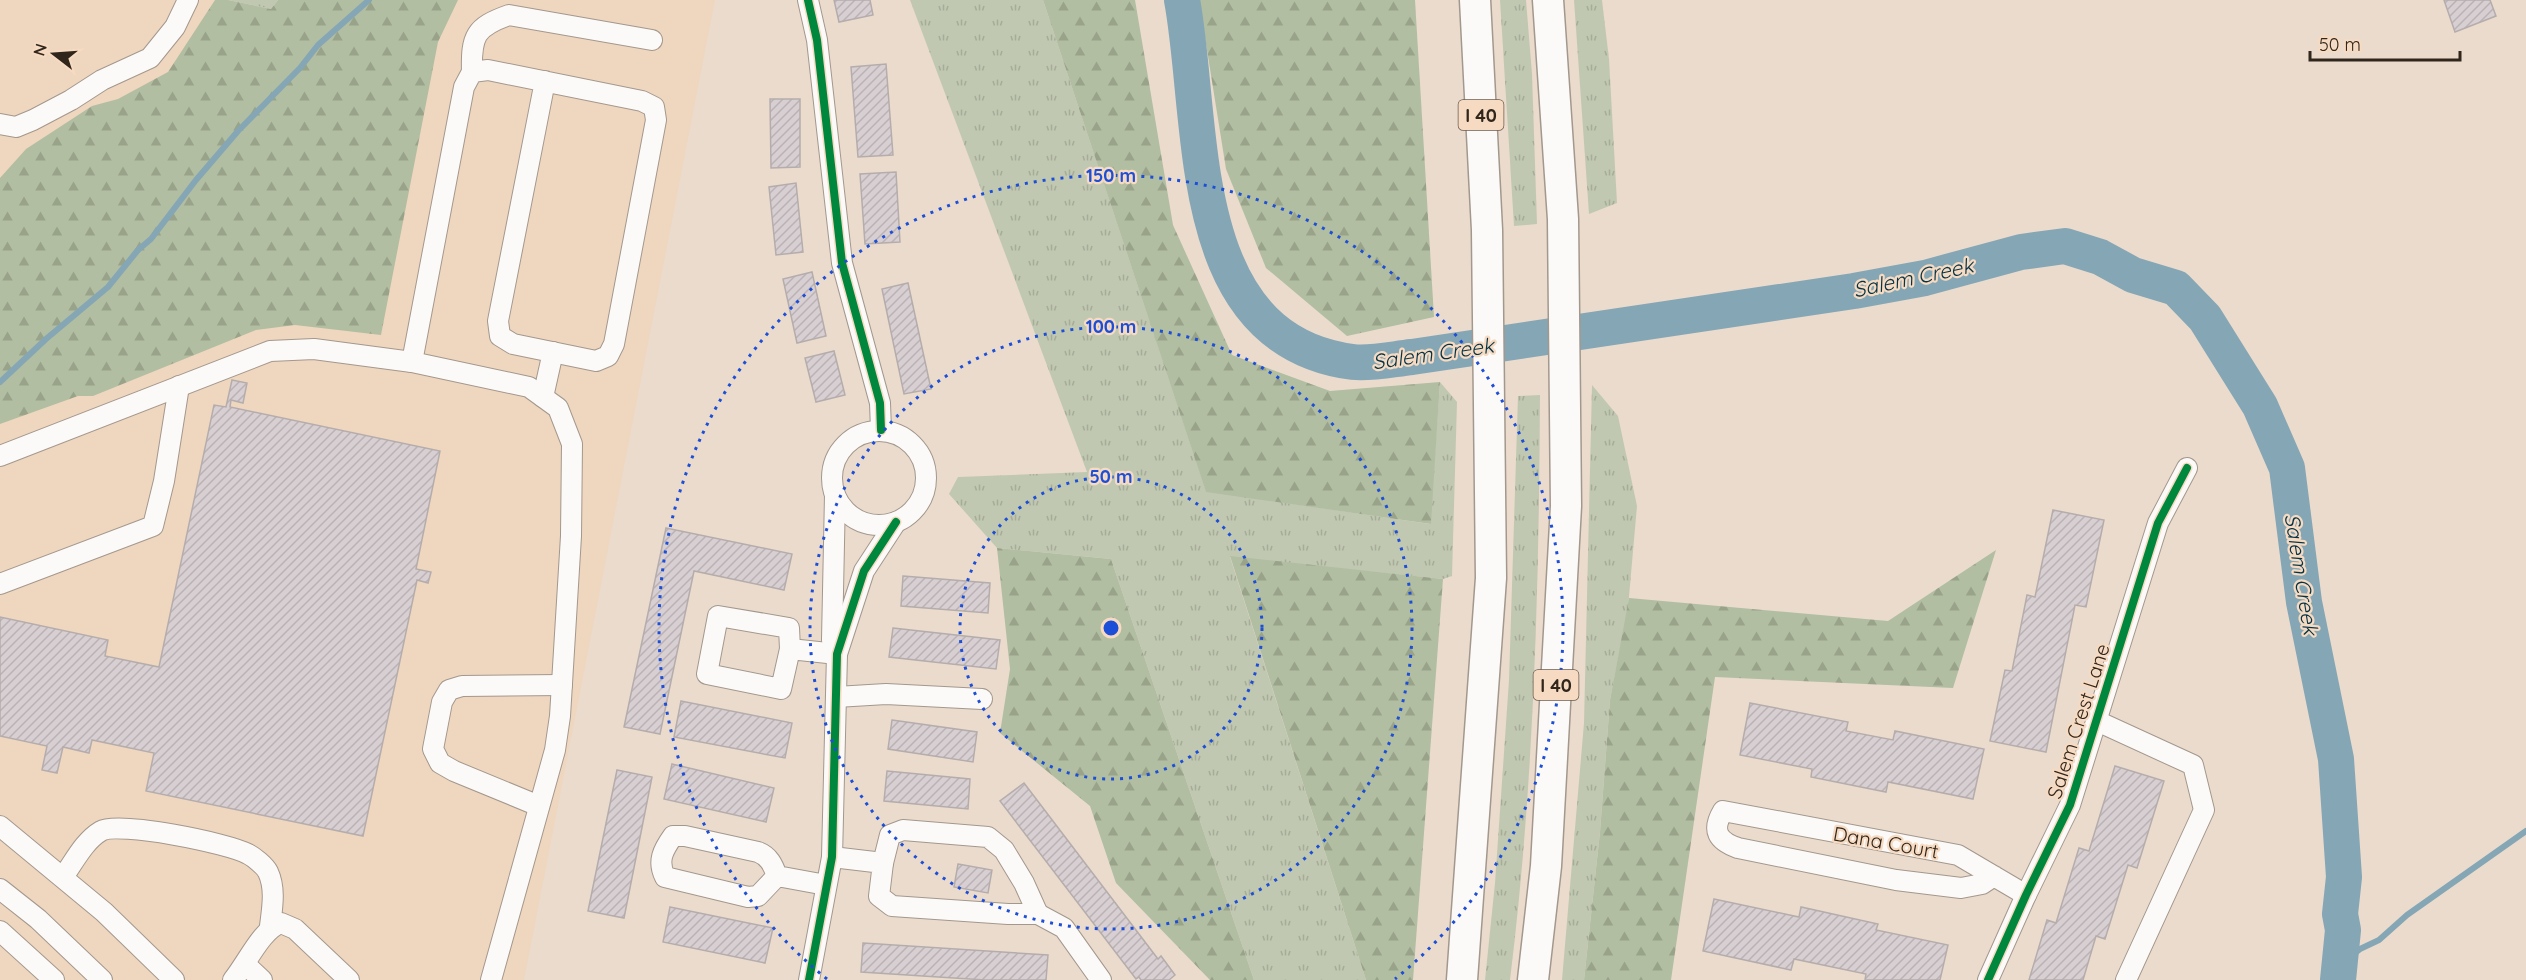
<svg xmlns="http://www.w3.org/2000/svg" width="2526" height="980" viewBox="0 0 2526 980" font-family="Quicksand,sans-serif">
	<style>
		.built { fill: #efd6bf }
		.grass { fill: url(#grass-tufts) }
		.forest { fill: url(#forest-firs) }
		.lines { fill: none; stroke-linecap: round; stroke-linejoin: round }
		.stream { stroke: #85a6b5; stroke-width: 6 }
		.river { stroke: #85a6b5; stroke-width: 36 }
		.building { fill: url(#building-hatch); stroke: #b5adac; stroke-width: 1.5 }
		.minor-casing { stroke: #a3988d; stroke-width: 22 }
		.highway-casing { stroke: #a3988d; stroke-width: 33 }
		.minor { stroke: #fcfaf8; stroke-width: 20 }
		.highway { stroke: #fcfaf8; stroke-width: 30 }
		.cycleway-casing { stroke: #f6dac1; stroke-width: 11 }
		.cycleway { stroke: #00873e; stroke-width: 8 }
		.ring { fill: none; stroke: #1d4ed8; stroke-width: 3; stroke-dasharray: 3 6 }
		.labels { text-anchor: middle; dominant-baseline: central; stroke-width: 4.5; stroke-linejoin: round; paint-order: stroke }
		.shield { fill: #f6dac1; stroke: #6b5c4e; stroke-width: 1.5 }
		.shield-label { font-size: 18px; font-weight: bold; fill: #30261c }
		.street-label { font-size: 20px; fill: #30261c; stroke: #f6dac1 }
		.water-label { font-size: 21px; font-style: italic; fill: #013246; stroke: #f6dac1 }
		.centre { fill: #1d4ed8; stroke: #f6dac1; stroke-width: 3 }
		.ring-label { font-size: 18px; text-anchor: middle; font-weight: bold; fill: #1d4ed8; stroke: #f6dac1; stroke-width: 4.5; stroke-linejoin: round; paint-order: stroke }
	</style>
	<defs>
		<pattern id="grass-tufts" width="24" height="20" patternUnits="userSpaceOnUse" patternTransform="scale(1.5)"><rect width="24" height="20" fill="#c1c8b2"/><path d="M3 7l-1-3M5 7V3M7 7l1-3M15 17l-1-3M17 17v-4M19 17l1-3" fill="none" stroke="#a6ac98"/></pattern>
		<pattern id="forest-firs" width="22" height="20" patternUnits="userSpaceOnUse" patternTransform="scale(1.5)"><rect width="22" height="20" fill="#b1bea1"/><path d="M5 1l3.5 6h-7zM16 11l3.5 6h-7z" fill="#99a38a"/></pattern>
		<pattern id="building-hatch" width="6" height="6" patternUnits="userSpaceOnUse" patternTransform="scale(1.5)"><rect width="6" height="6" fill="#d8cfd3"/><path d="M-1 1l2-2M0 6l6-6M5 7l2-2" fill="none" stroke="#bab2b5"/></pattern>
	</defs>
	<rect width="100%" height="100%" fill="#eadbcd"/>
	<!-- built -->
	<path class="built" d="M0,0h227l44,9 7,-9h437l-191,980h-524z"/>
	<!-- grass -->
	<g class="grass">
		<path d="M228,0h50l-7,9z"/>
		<path d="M910,0h133l163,491 224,33 10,-142 17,20 -5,174 -9,3 -213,-22 136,423h-112l-143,-421 -114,-11 -48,-54 9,-17 129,-5z"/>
		<path d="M1500,0h26l6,74 5,150 -23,2z"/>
		<path d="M1574,0h28l7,59 8,144 -28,11z"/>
		<path d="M1592,385l26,31 19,90 -9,102 -18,92 -10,132 -16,148h-22l22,-257z"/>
		<path d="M1540,395c-1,195 -6,391 -30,585h-25l10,-97 14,-203 9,-284z"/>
	</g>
	<!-- forest -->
	<g class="forest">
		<path d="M215,0h13l43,9 7,-9h180l-20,42 -57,293 -86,-10 -39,5 -163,66h-15l-78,28v-246l26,-29 66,-43 26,-7 50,-27z"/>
		<path d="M1043,0h92l38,225 59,130 98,36 110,-9 -9,142 -225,-32z"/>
		<path d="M1199,0h216l19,317 -87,19 -81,-68 -40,-99z"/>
		<path d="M997,548l114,11 143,421h-44l-94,-97 -26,-77 -90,-73 10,-64z"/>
		<path d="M1996,550l-43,138 -238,-11 -44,303h-87l16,-148 10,-132 19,-102 259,23z"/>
		<path d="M1230,556l213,23 -30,401h-47z"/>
	</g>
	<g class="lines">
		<!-- stream -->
		<g class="stream">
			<path d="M0,382l46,-43 62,-52 30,-37 13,-11 45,-59 42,-49 62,-63 18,-23 51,-45"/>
			<path d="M2339,965l21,-16 19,-9 28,-25 119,-84"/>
		</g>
		<!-- river -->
		<path class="river" d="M1182,0c23,124 0,340 171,362 18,2 40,-3 59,-5l442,-66 71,-13 96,-26 44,-6 35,11 33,18 43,13 29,30 55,88 27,62 17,134 32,157 8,118 -4,37 3,16 -5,50"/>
	</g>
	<!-- building -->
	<g class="building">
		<path d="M834,0h36l3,15 -34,7z"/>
		<path d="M2444,0h46l6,16 -41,16z"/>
		<path d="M886,64l7,91 -35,2 -7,-90z"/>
		<path d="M770,99h30v68l-29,1z"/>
		<path d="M896,172l4,70 -35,2 -5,-70z"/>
		<path d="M796,183l7,69 -27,3 -7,-68z"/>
		<path d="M812,272l14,64 -29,7 -14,-64z"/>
		<path d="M908,283l23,106 -27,5 -22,-105z"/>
		<path d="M834,351l11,44 -29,7 -11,-44z"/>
		<path d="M232,380l15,3 -4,20 -12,-3 -1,7 210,44 -24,118 15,3 -3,11 -11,-3 -54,256 -217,-45 8,-38 -62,-13 -3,13 -26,-6 -6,26 -15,-3 5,-24 -47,-10v-119l108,23 -3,16 54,11 55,-262 12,2z"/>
		<path d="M2053,510l51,10 -18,87 -11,-2 -29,147 -56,-11 15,-71 7,1 15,-76 8,2z"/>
		<path d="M666,528l126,26 -8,36 -90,-19 -34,163 -36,-7z"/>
		<path d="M903,576l87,7 -2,30 -87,-7z"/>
		<path d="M893,628l107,12 -4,29 -107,-12z"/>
		<path d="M681,701l111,22 -7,35 -111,-21z"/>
		<path d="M1750,703l98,19 -2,9 47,9 2,-9 89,18 -11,50 -85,-17 -2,10 -75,-15 1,-8 -72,-14z"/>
		<path d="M892,720l85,12 -4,30 -85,-13z"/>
		<path d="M672,764l102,24 -8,34 -102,-23z"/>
		<path d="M2115,766l49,15 -27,87 -9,-3 -23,74 -9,-3 -13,44h-54l18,-60 9,3 23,-75 10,3z"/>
		<path d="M617,770l35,7 -28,141 -36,-7z"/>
		<path d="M887,771l83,8 -2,30 -84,-8z"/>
		<path d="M1024,783l134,176 3,-3 14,19 -6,5h-28l-2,-3 -3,2 -136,-178z"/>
		<path d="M958,864l34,6 -4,23 -34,-6z"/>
		<path d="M1714,899l85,18 2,-10 77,17 -2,6 72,15 -8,35h-75l1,-6 -72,-15 -3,11 -88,-19z"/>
		<path d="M670,907l103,21 -8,35 -102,-21z"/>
		<path d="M863,943l185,12 -2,25h-61l-124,-8z"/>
	</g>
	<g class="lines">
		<!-- minor casing -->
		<g class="minor-casing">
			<g id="minor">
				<path d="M808,0l9,40 25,223 38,140 1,27"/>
				<path d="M472,72c-1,-36 3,-45 37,-57l143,25"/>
				<path d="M0,124l16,3 17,-7 38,-20 31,-20 48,-22 25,-31 13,-27"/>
				<path d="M412,362l52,-275 8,-15 16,-2 154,31 12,6 2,13 -42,224 -6,12 -12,5 -83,-17 -13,-8 -2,-15 47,-240"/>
				<path d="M543,397l10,-45"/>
				<circle cx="879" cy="478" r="47"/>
				<path d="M0,456l270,-105 44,-2 98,13 117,25 29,21 14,36 -1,92 -11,180 -5,34 -64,230"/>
				<path d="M0,584l153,-58 11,-45 15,-95"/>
				<path d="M834,645l-2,-5 3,-145"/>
				<path d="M790,649l-1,-21 -71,-12 -11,58 74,15 9,-40 47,5"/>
				<path d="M836,697l50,-3 96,5"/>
				<path d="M2097,721l96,44 11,45 -78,170"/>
				<path d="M539,806l-85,-35 -14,-8 -7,-14 9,-47 7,-12 13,-4 100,-1"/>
				<path d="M0,826l104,86 70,68"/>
				<path d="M832,857l51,6 -4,33 13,10 116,8h30l26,14 37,52"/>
				<path d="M883,863l7,-28 13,-5 85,7 16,13 20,33 14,31"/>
				<path d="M777,876c-4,-11 -8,-20 -19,-24l-73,-16h-12c-10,14 -16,25 -8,41l83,20 10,-1 19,-20 49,9"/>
				<path d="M1994,876l-12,8 -21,4 -65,-8 -158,-32c-20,-7 -27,-17 -15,-37l235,44 68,40"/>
				<path d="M63,877c11,-15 21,-36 38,-46 17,-10 127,12 147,23 6,3 17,12 20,18 8,17 4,37 2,54"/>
				<path d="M0,889l38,30 64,61"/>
				<path d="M0,931l54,49"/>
				<path d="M246,965l16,15"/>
				<path d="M233,980c14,-17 29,-51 48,-57l14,6 54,51"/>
				<path d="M809,980l23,-123 5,-203 27,-83 32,-49"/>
				<path d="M1988,980l38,-85 44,-90 88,-282 29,-55"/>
			</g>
		</g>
		<!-- highway casing -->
		<g class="highway-casing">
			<g id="highway">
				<path d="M1462,980l29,-402 -4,-348 -12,-230"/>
				<path d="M1533,980l13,-114 20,-360 -3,-287 -15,-219"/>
			</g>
		</g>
		<!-- minor -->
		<use href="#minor" class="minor"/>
		<!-- highway -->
		<use href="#highway" class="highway"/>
		<!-- cycleway casing -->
		<g class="cycleway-casing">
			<g id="cycleway">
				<path d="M808,0l9,40 25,223 38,140 1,27"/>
				<path d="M809,980l23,-123 5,-203 27,-83 32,-49"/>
				<path d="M1988,980l38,-85 44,-90 88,-282 29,-55"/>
			</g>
		</g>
		<!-- cycleway -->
		<use href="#cycleway" class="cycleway"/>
	</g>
	<!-- distance rings -->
	<g class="ring">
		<circle cx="1111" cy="628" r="151"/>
		<circle cx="1111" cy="628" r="301"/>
		<path d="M827 979A452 452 0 1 1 1395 979"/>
	</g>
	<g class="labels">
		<!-- shield labels -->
		<g class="shield">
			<rect x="1458.5" y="100" width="45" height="30" rx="4.5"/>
			<rect x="1533.5" y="670" width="45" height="30" rx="4.5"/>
		</g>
		<g class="shield-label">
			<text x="1481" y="115">I 40</text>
			<text x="1556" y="685">I 40</text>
		</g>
		<!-- street labels -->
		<g class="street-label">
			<text transform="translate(2078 721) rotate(-72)">Salem Crest Lane</text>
			<text transform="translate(1886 842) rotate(10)">Dana Court</text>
		</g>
		<!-- water labels -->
		<g class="water-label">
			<text transform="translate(1913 277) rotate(-12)">Salem Creek</text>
			<text transform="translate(1433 353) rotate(-8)">Salem Creek</text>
			<text transform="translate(2302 574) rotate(81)">Salem Creek</text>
		</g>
	</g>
	<circle cx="1111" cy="628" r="9" class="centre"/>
	<g class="ring-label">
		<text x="1111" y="182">150 m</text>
		<text x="1111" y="333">100 m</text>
		<text x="1111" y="483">50 m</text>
	</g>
	<!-- north arrow -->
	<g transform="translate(54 54) rotate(287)" stroke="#f6dac1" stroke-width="4.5" paint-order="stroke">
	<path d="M0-4.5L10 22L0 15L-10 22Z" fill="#30261c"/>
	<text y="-9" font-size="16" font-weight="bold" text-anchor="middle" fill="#30261c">N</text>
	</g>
	<!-- scale -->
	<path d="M2310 51v9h150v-9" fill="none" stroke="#30261c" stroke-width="3"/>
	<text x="2319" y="51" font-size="18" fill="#30261c" stroke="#f6dac1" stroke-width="4.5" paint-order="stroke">50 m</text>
</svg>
